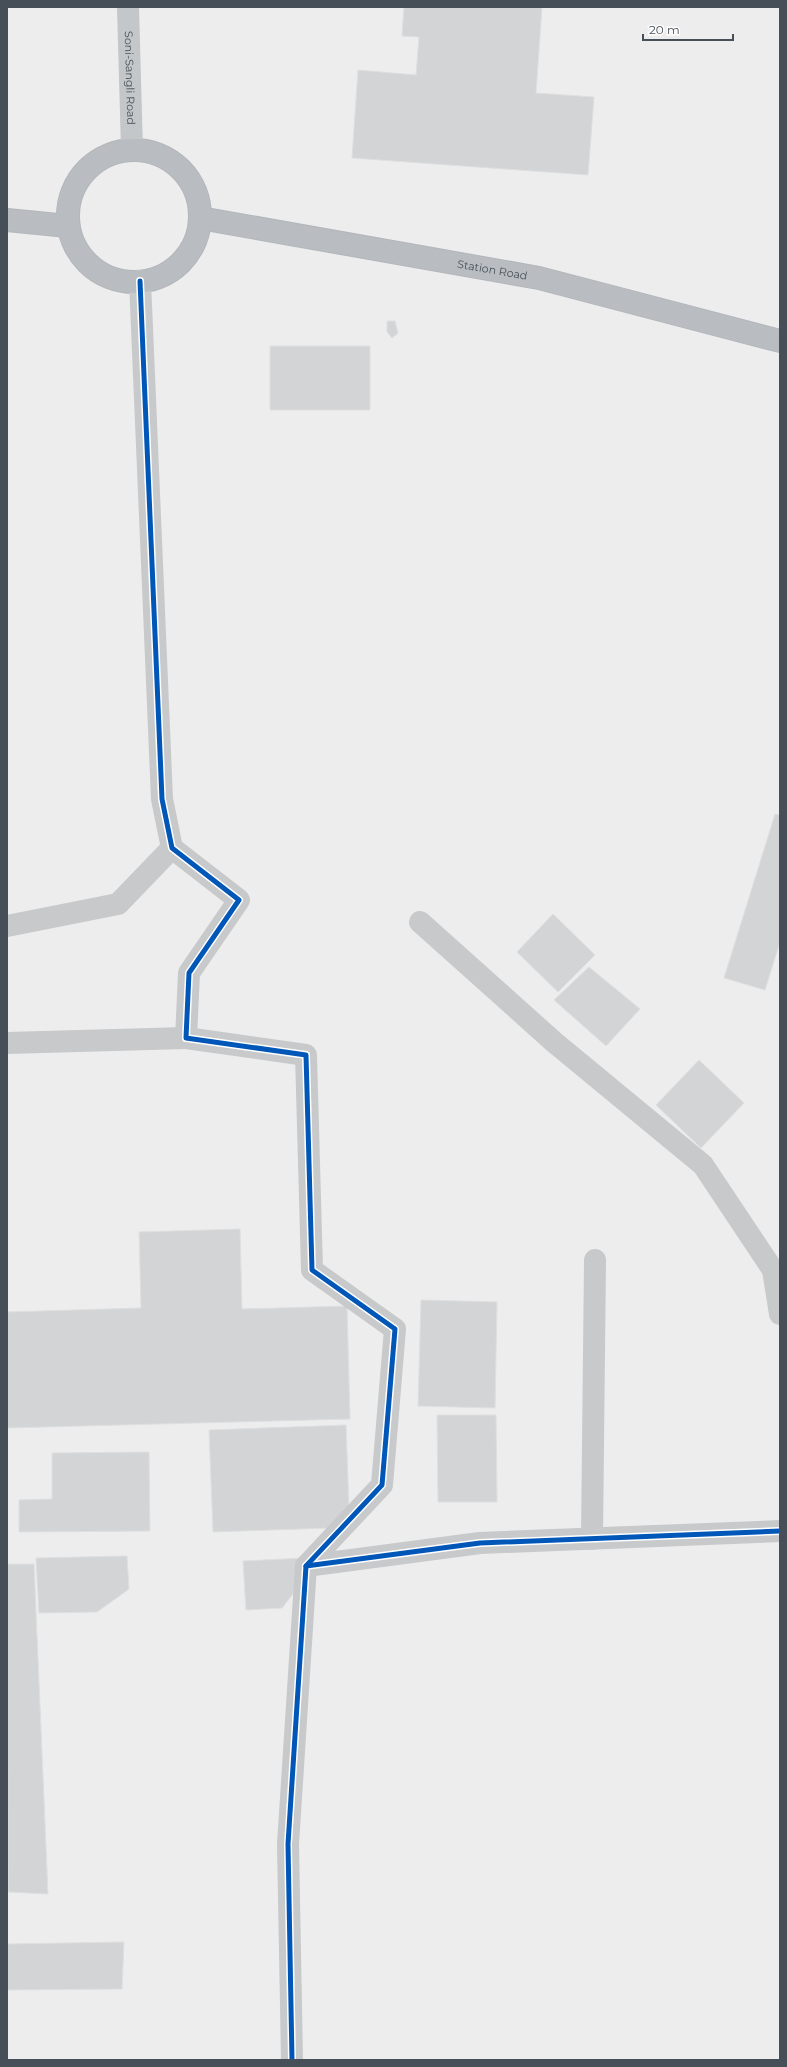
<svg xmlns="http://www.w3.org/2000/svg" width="787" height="2067" viewBox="0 0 787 2067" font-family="Montserrat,sans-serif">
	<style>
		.building { fill: #d3d4d6; stroke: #dedfe0 }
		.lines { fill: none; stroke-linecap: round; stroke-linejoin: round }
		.highway-casing { stroke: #b2b7bc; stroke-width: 24 }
		.minor { stroke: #c7c9cb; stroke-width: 22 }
		.major { stroke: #c3c7c9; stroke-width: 22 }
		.highway { stroke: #b9bdc1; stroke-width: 22 }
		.cycleway-casing { stroke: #fff; stroke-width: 8 }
		.cycleway { stroke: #0057b8; stroke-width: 5 }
		.labels { text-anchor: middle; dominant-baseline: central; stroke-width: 3.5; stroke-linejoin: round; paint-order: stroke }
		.street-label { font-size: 11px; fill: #464f57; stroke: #fff }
	</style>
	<rect width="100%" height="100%" fill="#ededed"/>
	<!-- building -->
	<g class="building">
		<path d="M404,7h138l-6,86 58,4 -6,78 -236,-17 6,-88 58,5 3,-38 -17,-1z"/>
		<path d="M387,321h8l3,12 -6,5 -5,-6z"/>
		<rect x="270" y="346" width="100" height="64"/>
		<path d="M775,814l5,1v127l-15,48 -41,-12z"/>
		<path d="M553,914l42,41 -37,37 -41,-40z"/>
		<path d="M589,967l51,42 -34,37 -52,-46z"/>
		<path d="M699,1060l45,43 -43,45 -45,-43z"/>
		<path d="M240,1229l2,80 105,-3 3,113 -343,9v-116l134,-4 -2,-76z"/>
		<path d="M421,1300l76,2 -2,106 -77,-2z"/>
		<path d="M437,1415h59l1,87h-59z"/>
		<path d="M346,1425l3,85 -17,18 -119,4 -4,-102z"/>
		<path d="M149,1452l1,79 -131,1v-32l33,-1v-46z"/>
		<path d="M127,1556l2,33 -32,23 -58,1 -3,-55z"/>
		<path d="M303,1558l-10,36 -11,14 -36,2 -3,-49z"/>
		<path d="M7,1564h27l14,330 -40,-2z"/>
		<path d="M124,1942l-2,47 -115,1v-46z"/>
	</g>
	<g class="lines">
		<!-- highway casing -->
		<g class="highway-casing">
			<g id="highway">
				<circle cx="134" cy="216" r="66"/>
				<path id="s2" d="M200,218l339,60 241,63"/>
				<path d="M7,220l61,6"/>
			</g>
		</g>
		<!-- minor -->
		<g class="minor">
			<path d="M140,281l22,518 10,49 67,52 -50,73 -3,65 120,17 6,215 83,59 -13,156 -76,81"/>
			<path d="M420,922l134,120 149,123 70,105 7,44"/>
			<path d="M7,926l111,-22 54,-56"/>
			<path d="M7,1043l179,-5"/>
			<path d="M592,1539l3,-279"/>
			<path d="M292,2060l-4,-216 18,-278 174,-23 300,-12"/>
		</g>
		<!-- major -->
		<path class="major" id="s1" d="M128,7l4,143"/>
		<!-- highway -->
		<use href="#highway" class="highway"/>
		<!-- cycleway casing -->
		<g class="cycleway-casing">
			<g id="cycleway">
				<path d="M140,281l22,518 10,49 67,52 -50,73 -3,65 120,17 6,215 83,59 -13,156 -76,81"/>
				<path d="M292,2060l-4,-216 18,-278 174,-23 300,-12"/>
			</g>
		</g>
		<!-- cycleway -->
		<use href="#cycleway" class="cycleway"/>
	</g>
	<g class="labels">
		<!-- street labels -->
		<g class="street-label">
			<text stroke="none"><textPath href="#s1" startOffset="71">Soni-Sangli Road</textPath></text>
			<text stroke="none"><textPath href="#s2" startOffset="297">Station Road</textPath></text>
		</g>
	</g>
	<!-- border -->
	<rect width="787" height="2067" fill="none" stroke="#464f57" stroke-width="16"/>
	<!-- scale -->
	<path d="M643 34v6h90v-6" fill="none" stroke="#464f57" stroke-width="2"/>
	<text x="649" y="34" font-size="12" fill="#464f57" stroke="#ffffff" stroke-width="3" paint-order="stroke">20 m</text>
</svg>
